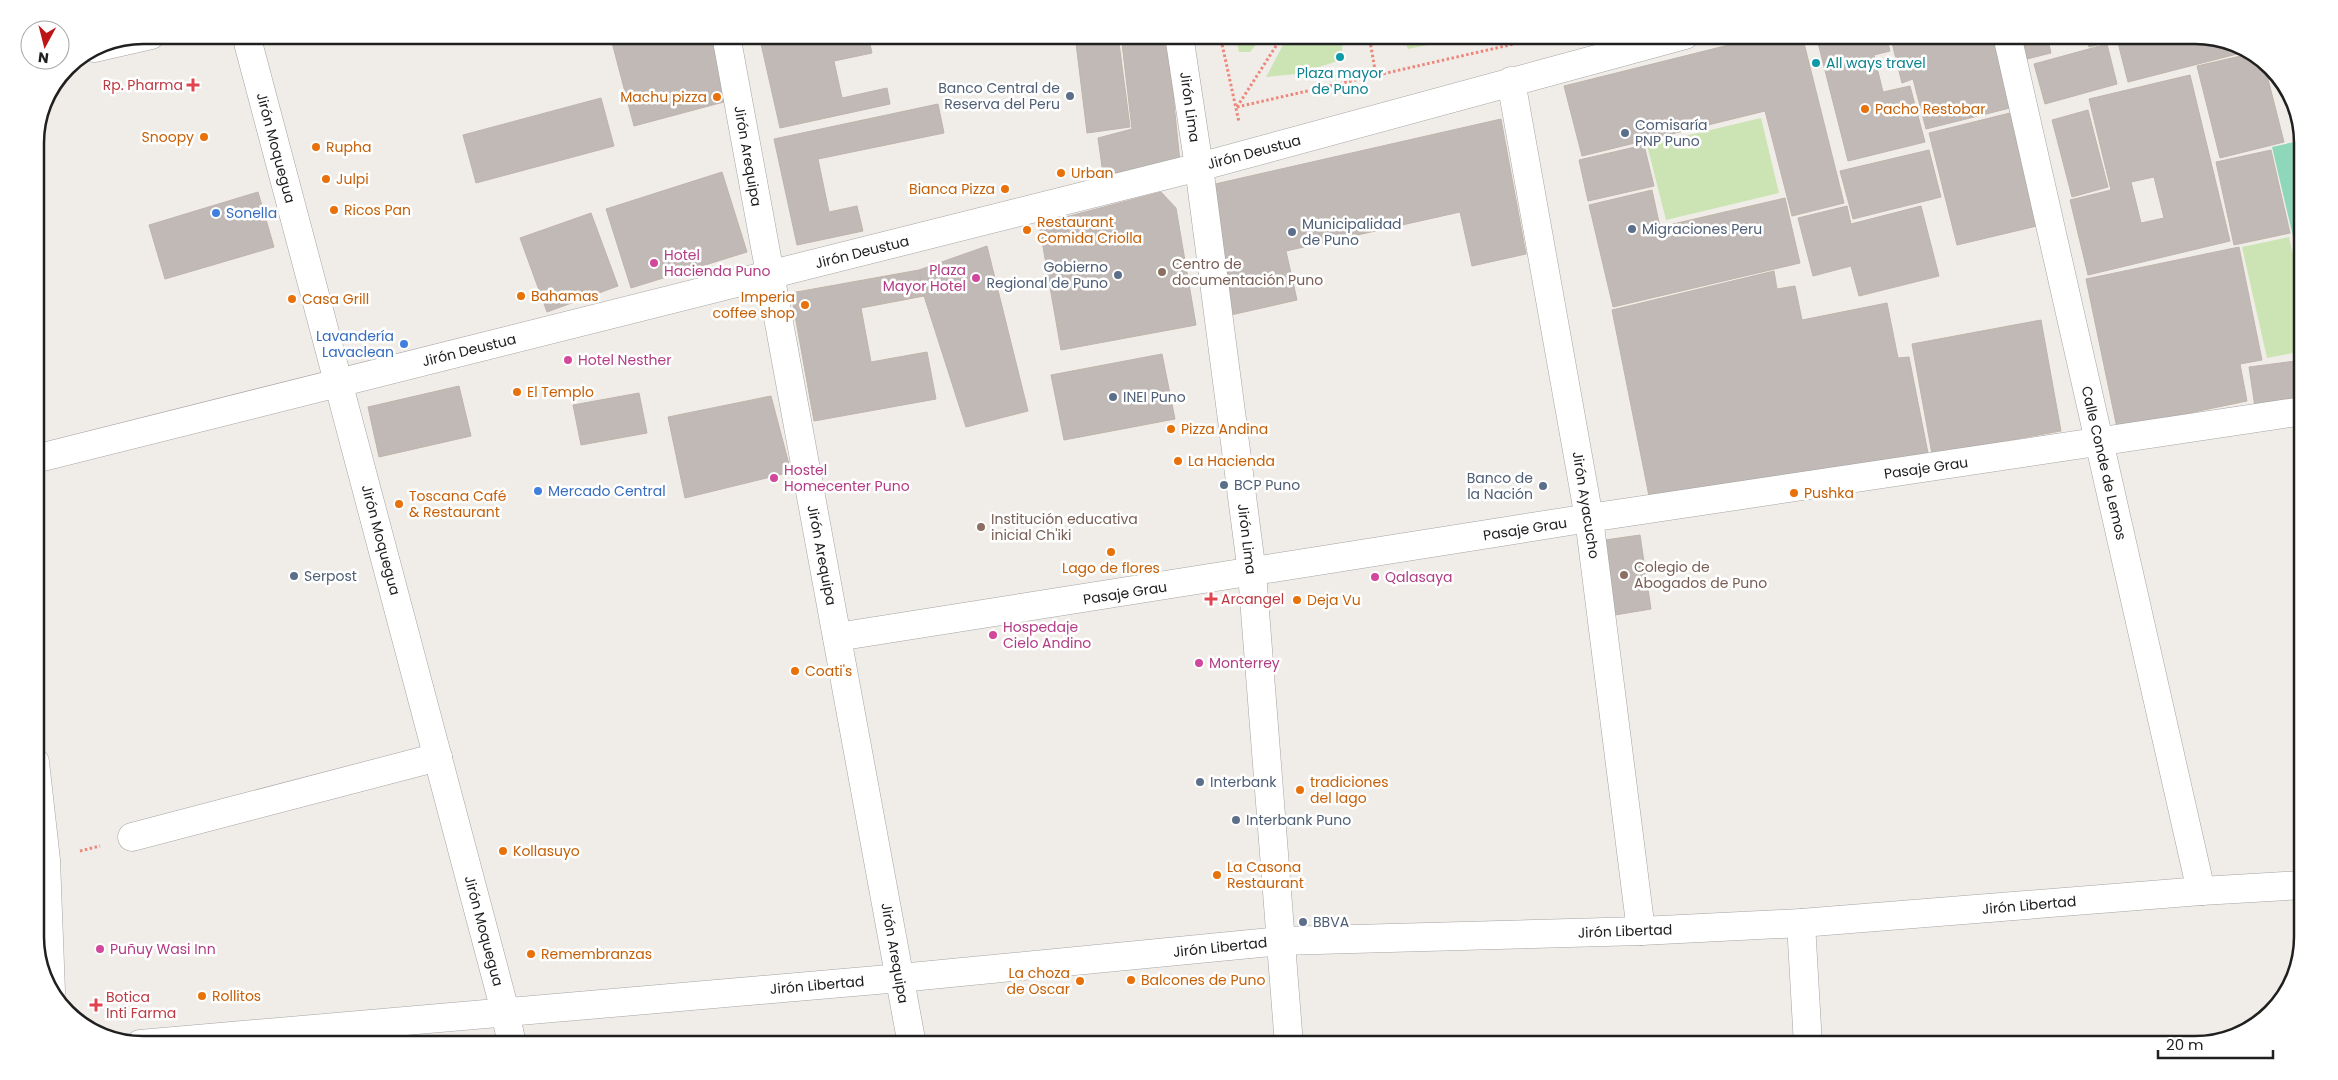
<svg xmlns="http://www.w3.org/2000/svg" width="2338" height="1080" viewBox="0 0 2338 1080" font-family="Poppins,sans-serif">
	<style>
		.grass { fill: #cce4b3 }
		.pitch { fill: #8ed7ba }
		.building { fill: #c0b9b5; stroke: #c0b4ab; fill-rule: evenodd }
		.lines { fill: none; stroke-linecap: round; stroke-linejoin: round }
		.minor-casing { stroke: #a4a4a4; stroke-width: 29 }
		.path { stroke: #ed877c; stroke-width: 3; stroke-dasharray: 2.5 2.5; stroke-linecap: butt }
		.minor { stroke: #fff; stroke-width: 28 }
		.culture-dot { fill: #0f9aa8; stroke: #fff; stroke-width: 2 }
		.health-dot { fill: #e0444e; stroke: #fff; stroke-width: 2 }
		.service-dot { fill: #5c6f8a; stroke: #fff; stroke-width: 2 }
		.food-dot { fill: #e8710a; stroke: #fff; stroke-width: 2 }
		.shop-dot { fill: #3f7fe0; stroke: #fff; stroke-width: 2 }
		.hotel-dot { fill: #d1479c; stroke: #fff; stroke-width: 2 }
		.education-dot { fill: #8d6e63; stroke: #fff; stroke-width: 2 }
		.labels { text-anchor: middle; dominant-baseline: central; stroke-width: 5; stroke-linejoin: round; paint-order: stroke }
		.culture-label { font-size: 14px; fill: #0d838f; stroke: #fff; text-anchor: start }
		.health-label { font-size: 14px; fill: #be3a42; stroke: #fff; text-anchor: start }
		.service-label { font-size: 14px; fill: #4e5e75; stroke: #fff; text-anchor: start }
		.food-label { font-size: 14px; fill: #c56008; stroke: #fff; text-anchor: start }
		.street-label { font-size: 14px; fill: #202020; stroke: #fff }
		.shop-label { font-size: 14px; fill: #366cbe; stroke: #fff; text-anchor: start }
		.hotel-label { font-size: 14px; fill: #b23c85; stroke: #fff; text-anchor: start }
		.education-label { font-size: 14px; fill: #785e54; stroke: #fff; text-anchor: start }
		.rim { fill: none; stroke: #202020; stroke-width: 2.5 }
	</style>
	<rect width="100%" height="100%" fill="#f0ede8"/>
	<!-- grass -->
	<g class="grass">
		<path d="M1235,35h29l-14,17h-11z"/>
		<path d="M1301,35h46l-4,6 -2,19 -44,14 -31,3 17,-32h13z"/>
		<path d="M1402,35h70v1l-64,13z"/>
		<path d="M1761,118l18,75 -113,27 -19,-75z"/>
		<path d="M2289,237l14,61v53l-36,7 -25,-111z"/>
	</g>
	<!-- pitch -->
	<path class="pitch" d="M2303,140v139l-31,-132z"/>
	<!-- building -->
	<g class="building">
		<path d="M610,35h108l17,64 -101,27z"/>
		<path d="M759,35h50l2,10 57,-10 4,18 -38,8 8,37 45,-10 3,16 -110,24z"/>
		<path d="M1075,35h43l12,92 -43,6z"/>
		<path d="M1121,35h46l13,127 -76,19 -6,-43 34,-9z"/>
		<path d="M1769,35h33l42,168 -52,13 -27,-105 -183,45 -18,-70z"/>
		<path d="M1816,35h70l4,16 -16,4 9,37 27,-6 15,56 -77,19z"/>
		<path d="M1890,35h106l18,72 -88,22 -13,-50 -11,4z"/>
		<path d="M2021,35h26l4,18 -24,6z"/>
		<path d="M2086,35h23l1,7 -21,5z"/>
		<path d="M2116,35h79l42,8 4,10 -113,29z"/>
		<path d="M2107,44l10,40 -72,20 -11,-40z"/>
		<path d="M2243,49l22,18 19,75 -64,16 -23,-92 48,-11z"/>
		<path d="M2190,75l40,166 -142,34 -18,-75 41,-10 -22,-91zM2154,177l10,41 -23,5 -10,-41z"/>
		<path d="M601,98l13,48 -138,37 -13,-48z"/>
		<path d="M938,104l6,29 -126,26 11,53 28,-6 6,25 -66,14 -23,-106z"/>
		<path d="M2088,110l20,77 -36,10 -20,-77z"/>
		<path d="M2014,112l27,113 -84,20 -28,-112z"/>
		<path d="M1501,119l25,135 -54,12 -12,-54 -174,39 11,49 -66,15 -29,-128z"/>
		<path d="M1644,145l10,41 -66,15 -9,-41z"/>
		<path d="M1929,150l12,47 -88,22 -13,-48z"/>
		<path d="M2271,150l19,83 -56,12 -18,-83z"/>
		<path d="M722,172l25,80 -116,36 -25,-79z"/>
		<path d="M1652,190l8,37 125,-29 15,65 -187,44 -24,-102z"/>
		<path d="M258,192l16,55 -109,32 -16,-54z"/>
		<path d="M1161,192l15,16 20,117 -135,25 -22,-126z"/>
		<path d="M1847,206l4,18 70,-18 18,70 -80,20 -8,-30 -38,10 -15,-58z"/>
		<path d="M591,213l27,73 -71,26 -27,-74z"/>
		<path d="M987,246l41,165 -62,16 -42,-131 -5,-26z"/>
		<path d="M2239,247l23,113 -22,4 7,37 -130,27 -31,-149z"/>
		<path d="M919,270l5,26 -63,12 10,54 56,-10 9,47 -122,22 -23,-128z"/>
		<path d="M1774,271l3,18 18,-3 7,34 85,-17 11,55 11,-1 19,96 -279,43 -37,-186z"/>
		<path d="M2041,320l20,111 -129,23 -20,-110z"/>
		<path d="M1162,354l13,65 -111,21 -13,-65z"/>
		<path d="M2303,360v47l-47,7 -7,-47z"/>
		<path d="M459,386l12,50 -92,21 -11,-50z"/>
		<path d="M639,393l8,40 -66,12 -8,-40z"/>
		<path d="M771,396l20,76 -106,26 -17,-81z"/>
		<path d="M1640,535l11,74 -42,7 -11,-75z"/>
	</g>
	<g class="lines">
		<!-- minor casing -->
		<g class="minor-casing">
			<g id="minor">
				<path d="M246,35l259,976 7,34"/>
				<path d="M726,35l186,1010"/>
				<path d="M1179,35l20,132 53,406 37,472"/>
				<path d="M2007,35l194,856"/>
				<path d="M94,48l57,-13"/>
				<path d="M1511,81l78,437 52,413"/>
				<path d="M35,459l1164,-292 486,-132"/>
				<path d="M837,637l752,-119 714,-107"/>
				<path d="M35,762l11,98 5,132"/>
				<path d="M132,837l306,-80"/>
				<path d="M1801,923l7,122"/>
				<path d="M140,1044l760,-66 381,-37 360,-10 160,-8 400,-32 102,-6"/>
			</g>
		</g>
		<!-- path -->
		<g class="path">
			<path d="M1220,35l19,87"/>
			<path d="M1369,35l7,41"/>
			<path d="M1525,35l8,4"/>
			<path d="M1237,107l277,-63"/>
			<path d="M1237,107l46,-72"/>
			<path d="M80,851l20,-5"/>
		</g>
		<!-- minor -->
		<use href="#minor" class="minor"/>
	</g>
	<!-- markers -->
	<g class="culture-dot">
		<circle cx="1340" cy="57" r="5"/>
		<circle cx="1816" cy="63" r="5"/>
	</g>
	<g class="health-dot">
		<path d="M190.5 77.5h5v5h5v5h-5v5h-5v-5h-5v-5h5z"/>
		<path d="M1208.5 591.5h5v5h5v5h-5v5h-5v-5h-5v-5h5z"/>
		<path d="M93.5 997.5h5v5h5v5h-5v5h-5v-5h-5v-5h5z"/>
	</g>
	<g class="service-dot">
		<circle cx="1070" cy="96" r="5"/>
		<circle cx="1625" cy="133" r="5"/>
		<circle cx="1632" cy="229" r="5"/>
		<circle cx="1292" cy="232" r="5"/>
		<circle cx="1118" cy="275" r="5"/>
		<circle cx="1113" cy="397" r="5"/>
		<circle cx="1224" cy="485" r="5"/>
		<circle cx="1543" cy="486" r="5"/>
		<circle cx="294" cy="576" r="5"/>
		<circle cx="1200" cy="782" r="5"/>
		<circle cx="1236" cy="820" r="5"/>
		<circle cx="1303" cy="922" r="5"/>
	</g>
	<g class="food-dot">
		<circle cx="717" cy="97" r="5"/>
		<circle cx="1865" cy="109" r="5"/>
		<circle cx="204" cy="137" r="5"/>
		<circle cx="316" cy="147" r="5"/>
		<circle cx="1061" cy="173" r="5"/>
		<circle cx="326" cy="179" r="5"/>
		<circle cx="1005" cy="189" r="5"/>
		<circle cx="334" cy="210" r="5"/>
		<circle cx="1027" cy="230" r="5"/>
		<circle cx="521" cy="296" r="5"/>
		<circle cx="292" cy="299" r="5"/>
		<circle cx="805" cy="305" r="5"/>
		<circle cx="517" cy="392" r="5"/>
		<circle cx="1171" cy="429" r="5"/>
		<circle cx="1178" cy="461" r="5"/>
		<circle cx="1794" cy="493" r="5"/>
		<circle cx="399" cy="504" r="5"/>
		<circle cx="1111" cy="552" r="5"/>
		<circle cx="1297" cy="600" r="5"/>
		<circle cx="795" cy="671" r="5"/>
		<circle cx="1300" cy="790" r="5"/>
		<circle cx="503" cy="851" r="5"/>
		<circle cx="1217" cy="875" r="5"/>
		<circle cx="531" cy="954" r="5"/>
		<circle cx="1131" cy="980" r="5"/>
		<circle cx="1080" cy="981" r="5"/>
		<circle cx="202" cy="996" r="5"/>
	</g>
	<g class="shop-dot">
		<circle cx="216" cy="213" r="5"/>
		<circle cx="404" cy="344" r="5"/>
		<circle cx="538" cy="491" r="5"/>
	</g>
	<g class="hotel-dot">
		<circle cx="654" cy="263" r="5"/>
		<circle cx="976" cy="278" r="5"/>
		<circle cx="568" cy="360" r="5"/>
		<circle cx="774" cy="478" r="5"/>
		<circle cx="1375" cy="577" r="5"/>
		<circle cx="993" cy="635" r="5"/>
		<circle cx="1199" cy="663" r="5"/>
		<circle cx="100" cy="949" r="5"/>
	</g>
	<g class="education-dot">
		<circle cx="1162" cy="272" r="5"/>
		<circle cx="981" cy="527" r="5"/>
		<circle cx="1624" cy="575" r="5"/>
	</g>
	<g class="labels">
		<!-- culture labels -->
		<g class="culture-label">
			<text x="1826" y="63">All ways travel</text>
			<text x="1340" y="73" text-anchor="middle">Plaza mayor<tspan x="1340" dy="16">de Puno</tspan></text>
		</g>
		<!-- health labels -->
		<g class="health-label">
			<text x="183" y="85" text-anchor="end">Rp. Pharma</text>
			<text x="1221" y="599">Arcangel</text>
			<text x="106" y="997">Botica<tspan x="106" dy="16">Inti Farma</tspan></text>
		</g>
		<!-- service labels -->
		<g class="service-label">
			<text x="1060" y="88" text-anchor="end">Banco Central de<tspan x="1060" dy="16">Reserva del Peru</tspan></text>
			<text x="1635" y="125">Comisaría<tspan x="1635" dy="16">PNP Puno</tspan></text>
			<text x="1302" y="224">Municipalidad<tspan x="1302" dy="16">de Puno</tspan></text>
			<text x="1642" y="229">Migraciones Peru</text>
			<text x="1108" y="267" text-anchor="end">Gobierno<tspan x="1108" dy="16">Regional de Puno</tspan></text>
			<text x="1123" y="397">INEI Puno</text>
			<text x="1533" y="478" text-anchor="end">Banco de<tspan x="1533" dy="16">la Nación</tspan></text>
			<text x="1234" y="485">BCP Puno</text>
			<text x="304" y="576">Serpost</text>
			<text x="1210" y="782">Interbank</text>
			<text x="1246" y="820">Interbank Puno</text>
			<text x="1313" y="922">BBVA</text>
		</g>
		<!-- food labels -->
		<g class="food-label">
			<text x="707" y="97" text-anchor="end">Machu pizza</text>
			<text x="1875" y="109">Pacho Restobar</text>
			<text x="194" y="137" text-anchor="end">Snoopy</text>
			<text x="326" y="147">Rupha</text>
			<text x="1071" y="173">Urban</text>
			<text x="336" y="179">Julpi</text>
			<text x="995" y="189" text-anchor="end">Bianca Pizza</text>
			<text x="344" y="210">Ricos Pan</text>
			<text x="1037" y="222">Restaurant<tspan x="1037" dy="16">Comida Criolla</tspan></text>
			<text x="531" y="296">Bahamas</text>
			<text x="795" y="297" text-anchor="end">Imperia<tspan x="795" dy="16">coffee shop</tspan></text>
			<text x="302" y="299">Casa Grill</text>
			<text x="527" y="392">El Templo</text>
			<text x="1181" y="429">Pizza Andina</text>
			<text x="1188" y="461">La Hacienda</text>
			<text x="1804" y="493">Pushka</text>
			<text x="409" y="496">Toscana Café<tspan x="409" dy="16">&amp; Restaurant</tspan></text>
			<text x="1111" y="568" text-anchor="middle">Lago de flores</text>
			<text x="1307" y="600">Deja Vu</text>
			<text x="805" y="671">Coati's</text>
			<text x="1310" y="782">tradiciones<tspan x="1310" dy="16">del lago</tspan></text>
			<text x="513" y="851">Kollasuyo</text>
			<text x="1227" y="867">La Casona<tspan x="1227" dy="16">Restaurant</tspan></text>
			<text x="541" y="954">Remembranzas</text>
			<text x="1070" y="973" text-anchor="end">La choza<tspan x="1070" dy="16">de Oscar</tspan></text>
			<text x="1141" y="980">Balcones de Puno</text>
			<text x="212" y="996">Rollitos</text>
		</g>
		<!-- street labels -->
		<g class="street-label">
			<text transform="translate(1190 107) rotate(82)">Jirón Lima</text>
			<text transform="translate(276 148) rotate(75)">Jirón Moquegua</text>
			<text transform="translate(1254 152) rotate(-15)">Jirón Deustua</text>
			<text transform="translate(748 156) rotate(80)">Jirón Arequipa</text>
			<text transform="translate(862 252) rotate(-14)">Jirón Deustua</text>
			<text transform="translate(469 350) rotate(-14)">Jirón Deustua</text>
			<text transform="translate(2104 463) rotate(77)">Calle Conde de Lemos</text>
			<text transform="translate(1926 468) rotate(-8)">Pasaje Grau</text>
			<text transform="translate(1586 505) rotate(81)">Jirón Ayacucho</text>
			<text transform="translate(1525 529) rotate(-9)">Pasaje Grau</text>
			<text transform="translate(1247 539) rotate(83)">Jirón Lima</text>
			<text transform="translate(381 540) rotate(75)">Jirón Moquegua</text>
			<text transform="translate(822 555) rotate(79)">Jirón Arequipa</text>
			<text transform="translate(1125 593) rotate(-9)">Pasaje Grau</text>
			<text transform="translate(2029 905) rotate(-5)">Jirón Libertad</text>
			<text transform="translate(484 931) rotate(75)">Jirón Moquegua</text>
			<text transform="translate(1625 931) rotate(-2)">Jirón Libertad</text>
			<text transform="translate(1220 947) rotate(-6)">Jirón Libertad</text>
			<text transform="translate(895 953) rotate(80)">Jirón Arequipa</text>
			<text transform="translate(817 985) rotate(-5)">Jirón Libertad</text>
		</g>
		<!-- shop labels -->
		<g class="shop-label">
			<text x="226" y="213">Sonella</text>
			<text x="394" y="336" text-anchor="end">Lavandería<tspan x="394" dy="16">Lavaclean</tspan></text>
			<text x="548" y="491">Mercado Central</text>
		</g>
		<!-- hotel labels -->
		<g class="hotel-label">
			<text x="664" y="255">Hotel<tspan x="664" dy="16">Hacienda Puno</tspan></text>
			<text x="966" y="270" text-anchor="end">Plaza<tspan x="966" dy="16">Mayor Hotel</tspan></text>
			<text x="578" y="360">Hotel Nesther</text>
			<text x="784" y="470">Hostel<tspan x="784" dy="16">Homecenter Puno</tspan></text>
			<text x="1385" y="577">Qalasaya</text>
			<text x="1003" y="627">Hospedaje<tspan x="1003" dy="16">Cielo Andino</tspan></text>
			<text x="1209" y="663">Monterrey</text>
			<text x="110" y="949">Puñuy Wasi Inn</text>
		</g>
		<!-- education labels -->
		<g class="education-label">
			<text x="1172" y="264">Centro de<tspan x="1172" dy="16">documentación Puno</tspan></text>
			<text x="991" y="519">Institución educativa<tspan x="991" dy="16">inicial Ch'iki</tspan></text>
			<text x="1634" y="567">Colegio de<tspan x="1634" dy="16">Abogados de Puno</tspan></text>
		</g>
	</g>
	<!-- crop -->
	<path d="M0 0H2338V1080H0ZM143 44H2195A99 99 0 0 1 2294 143V937A99 99 0 0 1 2195 1036H143A99 99 0 0 1 44 937V143A99 99 0 0 1 143 44Z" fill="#fff" fill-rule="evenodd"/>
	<path class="rim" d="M143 44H2195A99 99 0 0 1 2294 143V937A99 99 0 0 1 2195 1036H143A99 99 0 0 1 44 937V143A99 99 0 0 1 143 44Z"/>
	<!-- north arrow -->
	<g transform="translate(45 45) rotate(187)"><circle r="24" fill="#ffffff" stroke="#a6a6a6"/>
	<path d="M0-4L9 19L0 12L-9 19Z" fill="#bd1415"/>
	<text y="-8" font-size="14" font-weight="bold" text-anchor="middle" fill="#202020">N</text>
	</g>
	<!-- scale -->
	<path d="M2158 1050v8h115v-8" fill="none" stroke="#202020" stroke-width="2.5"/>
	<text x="2166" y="1050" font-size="15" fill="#202020" stroke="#ffffff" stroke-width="4" paint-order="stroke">20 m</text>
</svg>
